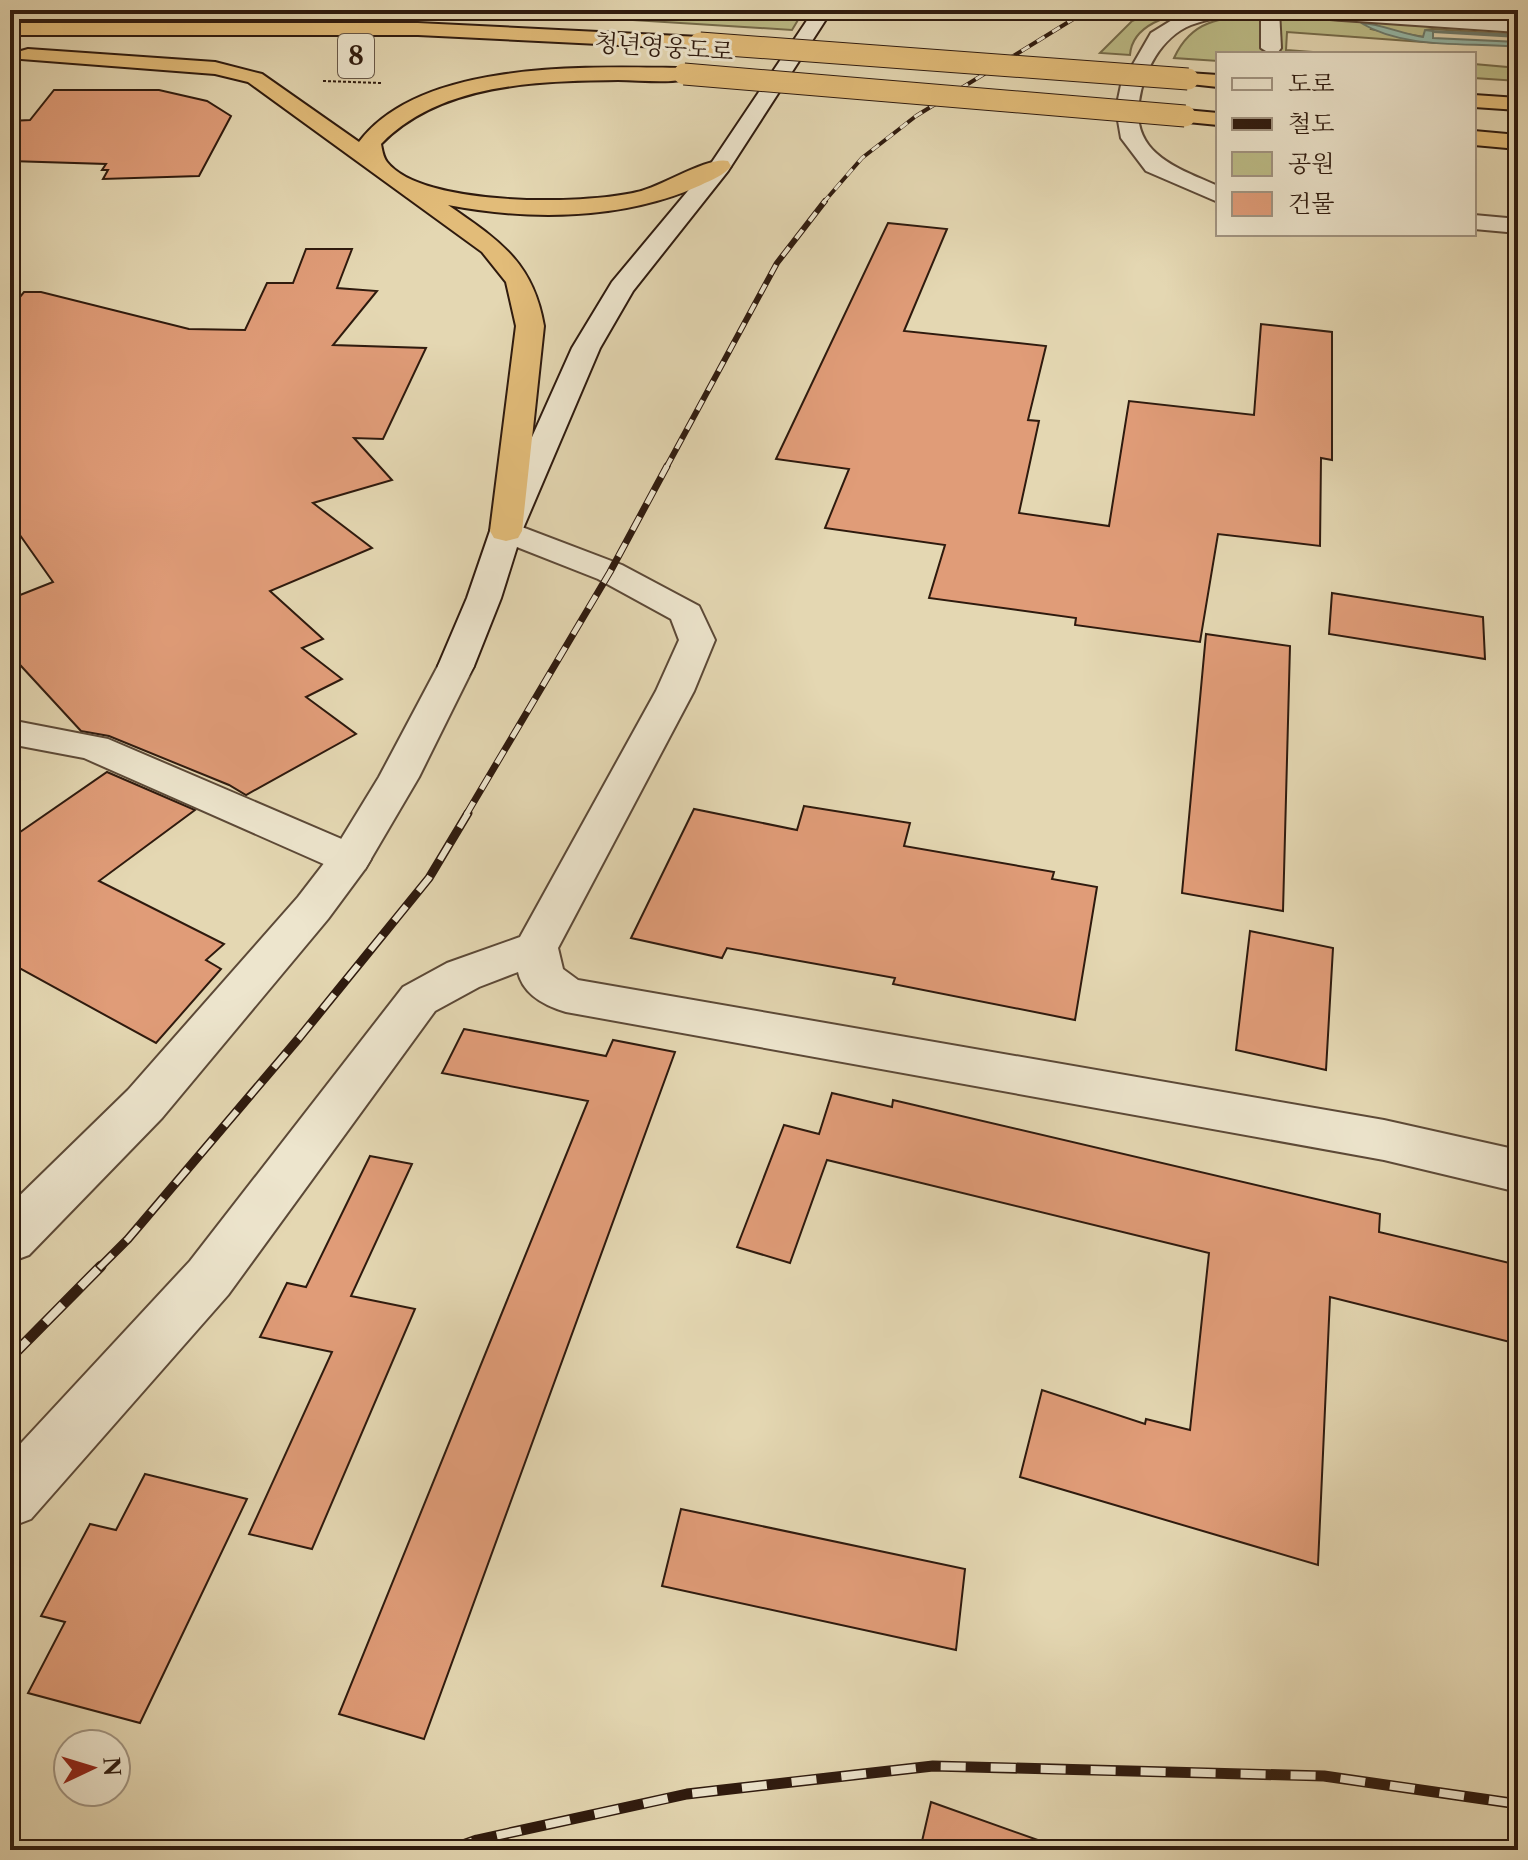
<svg xmlns="http://www.w3.org/2000/svg" width="1528" height="1860" viewBox="0 0 1528 1860" font-family="'Libre Caslon Text','Noto Serif KR',serif">
	<style>
		.green { fill: #bcbc87; stroke: #756b4a; stroke-width: 2 }
		.water { fill: #96baaa; stroke: #6c7a6c; stroke-width: 2 }
		.lines { fill: none; stroke-linecap: round; stroke-linejoin: round }
		.stream { fill: #6c7a6c; fill-rule: evenodd }
		.building { fill: #e09c78; stroke: #2e1a0e; stroke-width: 2 }
		.pedestrian-casing { stroke: #5c4937; stroke-width: 4 }
		.minor-casing { stroke: #5c4937; stroke-width: 4 }
		.tertiary-casing { stroke: #5c4937; stroke-width: 4 }
		.secondary-casing { stroke: #2e1a0e; stroke-width: 4 }
		.motorway-casing { stroke: #2e1a0e; stroke-width: 4 }
		.path { stroke: #2e1a0e; stroke-width: 2; stroke-dasharray: 3 2; stroke-linecap: butt }
		.pedestrian { fill: #ede5cd; fill-rule: evenodd }
		.minor { fill: #ede5cd; fill-rule: evenodd }
		.tertiary { fill: #ede5cd; fill-rule: evenodd }
		.secondary { fill: #ede5cd; fill-rule: evenodd }
		.motorway { fill: #e2bc79; fill-rule: evenodd }
		.rail-far4-casing { stroke: #2e1a0e; stroke-width: 4 }
		.rail-far3-casing { stroke: #2e1a0e; stroke-width: 6 }
		.rail-far2-casing { stroke: #2e1a0e; stroke-width: 7 }
		.rail-far1-casing { stroke: #2e1a0e; stroke-width: 9 }
		.rail-casing { stroke: #2e1a0e; stroke-width: 11 }
		.rail-far4 { stroke: #ede5cd; stroke-width: 3; stroke-dasharray: 9; stroke-linecap: butt }
		.rail-far3 { stroke: #ede5cd; stroke-width: 4; stroke-dasharray: 11; stroke-linecap: butt }
		.rail-far2 { stroke: #ede5cd; stroke-width: 5; stroke-dasharray: 15; stroke-linecap: butt }
		.rail-far1 { stroke: #ede5cd; stroke-width: 6; stroke-dasharray: 19; stroke-linecap: butt }
		.rail { stroke: #ede5cd; stroke-width: 8; stroke-dasharray: 25; stroke-linecap: butt }
		.motorway-bridge-casing { stroke: #2e1a0e; stroke-width: 23; stroke-linecap: butt }
		.motorway-bridge { stroke: #e2bc79; stroke-width: 21 }
		.labels { text-anchor: middle; dominant-baseline: central; stroke-width: 6; stroke-linejoin: round; paint-order: stroke }
		.far-street-label { font-size: 24px; fill: #2e1a0e; stroke: #ede5cd }
		.shield { fill: #ede5cd; stroke: #675747; stroke-width: 2 }
		.shield-label { font-size: 26px; font-weight: bold; fill: #2e1a0e }
	</style>
	<rect width="100%" height="100%" fill="#e4d7b2"/>
	<filter id="stains"><feTurbulence type="fractalNoise" baseFrequency=".0025" numOctaves="4"/><feColorMatrix values="0 0 0 0 .2 0 0 0 0 .09 0 0 0 0 .02 0 0 0 .5 -.17"/></filter>
	<radialGradient id="worn" r=".72"><stop offset=".6" stop-color="#630" stop-opacity="0"/><stop offset="1" stop-color="#630" stop-opacity=".3"/></radialGradient>
	<!-- green -->
	<g class="green">
		<path d="M363,10h177l12,8z"/>
		<path d="M580,10h224l-12,20 -191,-12z"/>
		<path d="M1159,10h36c-25,5 -63,14 -65,45l-30,-2 32,-32z"/>
		<path d="M1264,16l1,38h-47v7l-44,-3c19,-41 50,-40 90,-42z"/>
		<path d="M1278,16l240,16v3l-86,-6 -6,1 -2,7 -34,-6 -16,-7 -3,5 66,14 -150,-11 -1,18 54,4h-64z"/>
		<path d="M1474,64l44,4v13l-44,-3z"/>
	</g>
	<!-- water -->
	<path class="water" d="M1361,23c21,1 41,11 62,14l2,-7 8,1v7l85,4v5c-50,-5 -112,3 -157,-24z"/>
	<g class="lines">
		<!-- stream -->
		<path class="stream" d="M1431,30l87,4v4l-85,-5z"/>
	</g>
	<!-- building -->
	<g class="building">
		<path d="M54,90h105l48,11 24,15 -32,60 -96,3 5,-9h-6l4,-6 -96,-3v-40l20,-1z"/>
		<path d="M888,223l59,6 -43,102 142,15 -18,74 11,1 -20,92 90,13 20,-125 125,14 7,-91 71,8v128l-11,-2 -1,88 -102,-12 -18,108 -125,-17 1,-7 -147,-20 16,-53 -120,-17 24,-59 -73,-10z"/>
		<path d="M306,249h46l-15,39 40,3 -44,54 93,3 -43,91 -29,-1 38,42 -79,23 59,45 -102,43 53,48 -21,9 40,31 -36,18 50,37 -110,61 -17,-10 -120,-49 -28,-5 -71,-77v-55l43,-17 -43,-61v-212l14,-17h17l148,37 56,1 22,-47h26z"/>
		<path d="M1332,593l151,24 2,42 -156,-25z"/>
		<path d="M1206,634l84,12 -7,265 -101,-18z"/>
		<path d="M107,772l88,38 -96,71 125,63 -18,16 15,9 -65,74 -146,-80v-124z"/>
		<path d="M804,806l106,17 -6,23 150,26 -2,7 45,8 -22,133 -182,-36 2,-6 -168,-30 -5,10 -91,-20 63,-129 103,21z"/>
		<path d="M1250,931l83,17 -7,122 -90,-20z"/>
		<path d="M464,1029l142,27 7,-16 62,12 -251,687 -85,-25 249,-613 -146,-28z"/>
		<path d="M832,1093l60,14 1,-7 487,114 -1,18 139,33v79l-188,-47 -12,268 -298,-88 22,-87 103,34 1,-5 44,11 19,-177 -382,-93 -37,103 -53,-16 47,-122 35,9z"/>
		<path d="M370,1156l42,8 -61,132 64,13 -103,240 -63,-15 83,-182 -72,-15 27,-54 19,4z"/>
		<path d="M145,1474l102,25 -107,224 -112,-30 37,-71 -24,-6 49,-92 26,6z"/>
		<path d="M681,1509l284,60 -9,81 -294,-64z"/>
		<path d="M931,1802l118,42 -1,6h-128z"/>
	</g>
	<g class="lines">
		<!-- pedestrian casing -->
		<g class="pedestrian-casing">
			<path id="pedestrian" d="M1261,10h18l2,38 -3,4 -7,2 -10,-6z"/>
		</g>
		<!-- minor casing -->
		<g class="minor-casing">
			<g id="minor">
				<path d="M1209,10h148l161,10v12c-59,-4 -117,-8 -176,-12 -45,-3 -108,-12 -151,5 -30,12 -48,47 -52,77 -8,53 41,67 79,84v16l-72,-31 -25,-33 -5,-29 5,-24 30,-52 26,-16z"/>
				<path d="M1474,215l44,4v14l-44,-4z"/>
				<path d="M506,521l116,44 77,41 16,34 -21,51 -136,257 5,21 15,11 806,140 134,30v42l-134,-32 -818,-148c-20,-6 -43,-17 -48,-40l-39,15 -44,24 -207,284 -197,224 -21,8v-72l180,-194 213,-274 44,-24 73,-26 136,-246 23,-51 -8,-21 -73,-40 -104,-41 -4,-7 4,-7z"/>
				<path d="M10,720l98,19 257,110 6,10 -6,10 -15,4 -15,-4 -251,-111 -74,-14z"/>
			</g>
		</g>
		<!-- tertiary casing -->
		<g class="tertiary-casing">
			<path id="tertiary" d="M456,655l13,3 5,8 -55,111 -54,92 -37,50 -166,199 -133,137 -19,7v-57l118,-115 170,-193 37,-48 44,-72 59,-111 5,-8z"/>
		</g>
		<!-- secondary casing -->
		<g class="secondary-casing">
			<path id="secondary" d="M814,10h18l-104,161 -95,120 -33,57 -78,183 -21,67 -27,68 -5,8 -13,3 -13,-3 -5,-8 29,-68 23,-67 82,-183 40,-66 100,-120z"/>
		</g>
		<!-- motorway casing -->
		<g class="motorway-casing">
			<g id="motorway">
				<path d="M10,23h408l282,14 10,6 -10,6 -282,-14h-408z"/>
				<path d="M28,49l187,13 47,12 97,68c62,-83 231,-75 325,-74l7,2 3,4 -3,4c-22,6 -50,2 -73,2 -80,1 -178,3 -237,64 1,5 2,13 6,18 35,45 197,43 250,30 24,-5 71,-36 91,-31l3,5c-6,9 -20,14 -30,19 -77,35 -171,36 -253,20 50,35 85,56 96,121l-22,205 -4,7 -12,3 -12,-3 -4,-7 26,-205 -10,-44 -24,-30 -234,-170 -33,-8 -194,-15 -3,-4 3,-4z"/>
				<path d="M1188,73l30,2v12l-37,-4 -3,-4z"/>
				<path d="M1474,95l44,3v12l-44,-3z"/>
				<path d="M1185,110l33,3v12l-41,-4 -3,-5z"/>
				<path d="M1474,131l44,4v14l-44,-4z"/>
			</g>
		</g>
		<!-- path -->
		<path class="path" d="M323,81l58,2"/>
		<!-- pedestrian -->
		<use href="#pedestrian" class="pedestrian"/>
		<!-- minor -->
		<use href="#minor" class="minor"/>
		<!-- tertiary -->
		<use href="#tertiary" class="tertiary"/>
		<!-- secondary -->
		<use href="#secondary" class="secondary"/>
		<!-- motorway -->
		<use href="#motorway" class="motorway"/>
		<!-- rail-far4 casing -->
		<g class="rail-far4-casing">
			<path id="rail-far4" d="M823,203l39,-45 54,-42 172,-106"/>
		</g>
		<!-- rail-far3 casing -->
		<g class="rail-far3-casing">
			<path id="rail-far3" d="M666,468l111,-205 48,-62"/>
		</g>
		<!-- rail-far2 casing -->
		<g class="rail-far2-casing">
			<path id="rail-far2" d="M466,815l144,-243 57,-106"/>
		</g>
		<!-- rail-far1 casing -->
		<g class="rail-far1-casing">
			<path id="rail-far1" d="M99,1268l29,-29 171,-201 130,-160 39,-65"/>
		</g>
		<!-- rail casing -->
		<g class="rail-casing">
			<g id="rail">
				<path d="M10,1358l91,-92"/>
				<path d="M449,1850l28,-10 210,-46 246,-28 391,10 194,28"/>
			</g>
		</g>
		<!-- rail-far4 -->
		<use href="#rail-far4" class="rail-far4"/>
		<!-- rail-far3 -->
		<use href="#rail-far3" class="rail-far3"/>
		<!-- rail-far2 -->
		<use href="#rail-far2" class="rail-far2"/>
		<!-- rail-far1 -->
		<use href="#rail-far1" class="rail-far1"/>
		<!-- rail -->
		<use href="#rail" class="rail"/>
		<!-- motorway-bridge casing -->
		<g class="motorway-bridge-casing">
			<g id="motorway-bridge">
				<path d="M700,43l488,36"/>
				<path d="M684,74l501,42"/>
			</g>
		</g>
		<!-- motorway-bridge -->
		<use href="#motorway-bridge" class="motorway-bridge"/>
	</g>
	<g class="labels">
		<!-- far-street labels -->
		<g class="far-street-label">
			<text transform="translate(664 47) rotate(4)">청년영웅도로</text>
		</g>
		<!-- shield labels -->
		<rect class="shield" x="338" y="34" width="36" height="44" rx="6"/>
		<g class="shield-label">
			<text x="356" y="56">8</text>
		</g>
	</g>
	<!-- margin -->
	<rect width="1528" height="1860" fill="none" stroke="#e4d7b2" stroke-width="40"/>
	<rect x="12" y="12" width="1504" height="1836" fill="none" stroke="#2e1a0e" stroke-width="4"/>
	<rect x="20" y="20" width="1488" height="1820" fill="none" stroke="#2e1a0e" stroke-width="2"/>
	<!-- legend -->
	<rect x="1216" y="52" width="260" height="184" fill="#ede5cd" stroke="#a19481" stroke-width="2"/>
	<rect x="1232" y="78" width="40" height="12" fill="#ede5cd" stroke="#a19481" stroke-width="2"/>
	<text x="1288" y="92" font-size="24" fill="#2e1a0e">도로</text>
	<rect x="1232" y="118" width="40" height="12" fill="#2e1a0e" stroke="#a19481" stroke-width="2"/>
	<text x="1288" y="132" font-size="24" fill="#2e1a0e">철도</text>
	<rect x="1232" y="152" width="40" height="24" fill="#bcbc87" stroke="#a19481" stroke-width="2"/>
	<text x="1288" y="172" font-size="24" fill="#2e1a0e">공원</text>
	<rect x="1232" y="192" width="40" height="24" fill="#e09c78" stroke="#a19481" stroke-width="2"/>
	<text x="1288" y="212" font-size="24" fill="#2e1a0e">건물</text>
	<!-- north arrow -->
	<g transform="translate(92 1768) rotate(86)"><circle r="38" fill="#ede5cd" stroke="#a19481" stroke-width="2"/>
	<path d="M0-6L14 30L0 20L-14 30Z" fill="#8f2418"/>
	<text y="-12" font-size="22" font-weight="bold" text-anchor="middle" fill="#2e1a0e">N</text>
	</g>
	<rect width="100%" height="100%" filter="url(#stains)"/>
	<rect width="100%" height="100%" fill="url(#worn)"/>
</svg>
